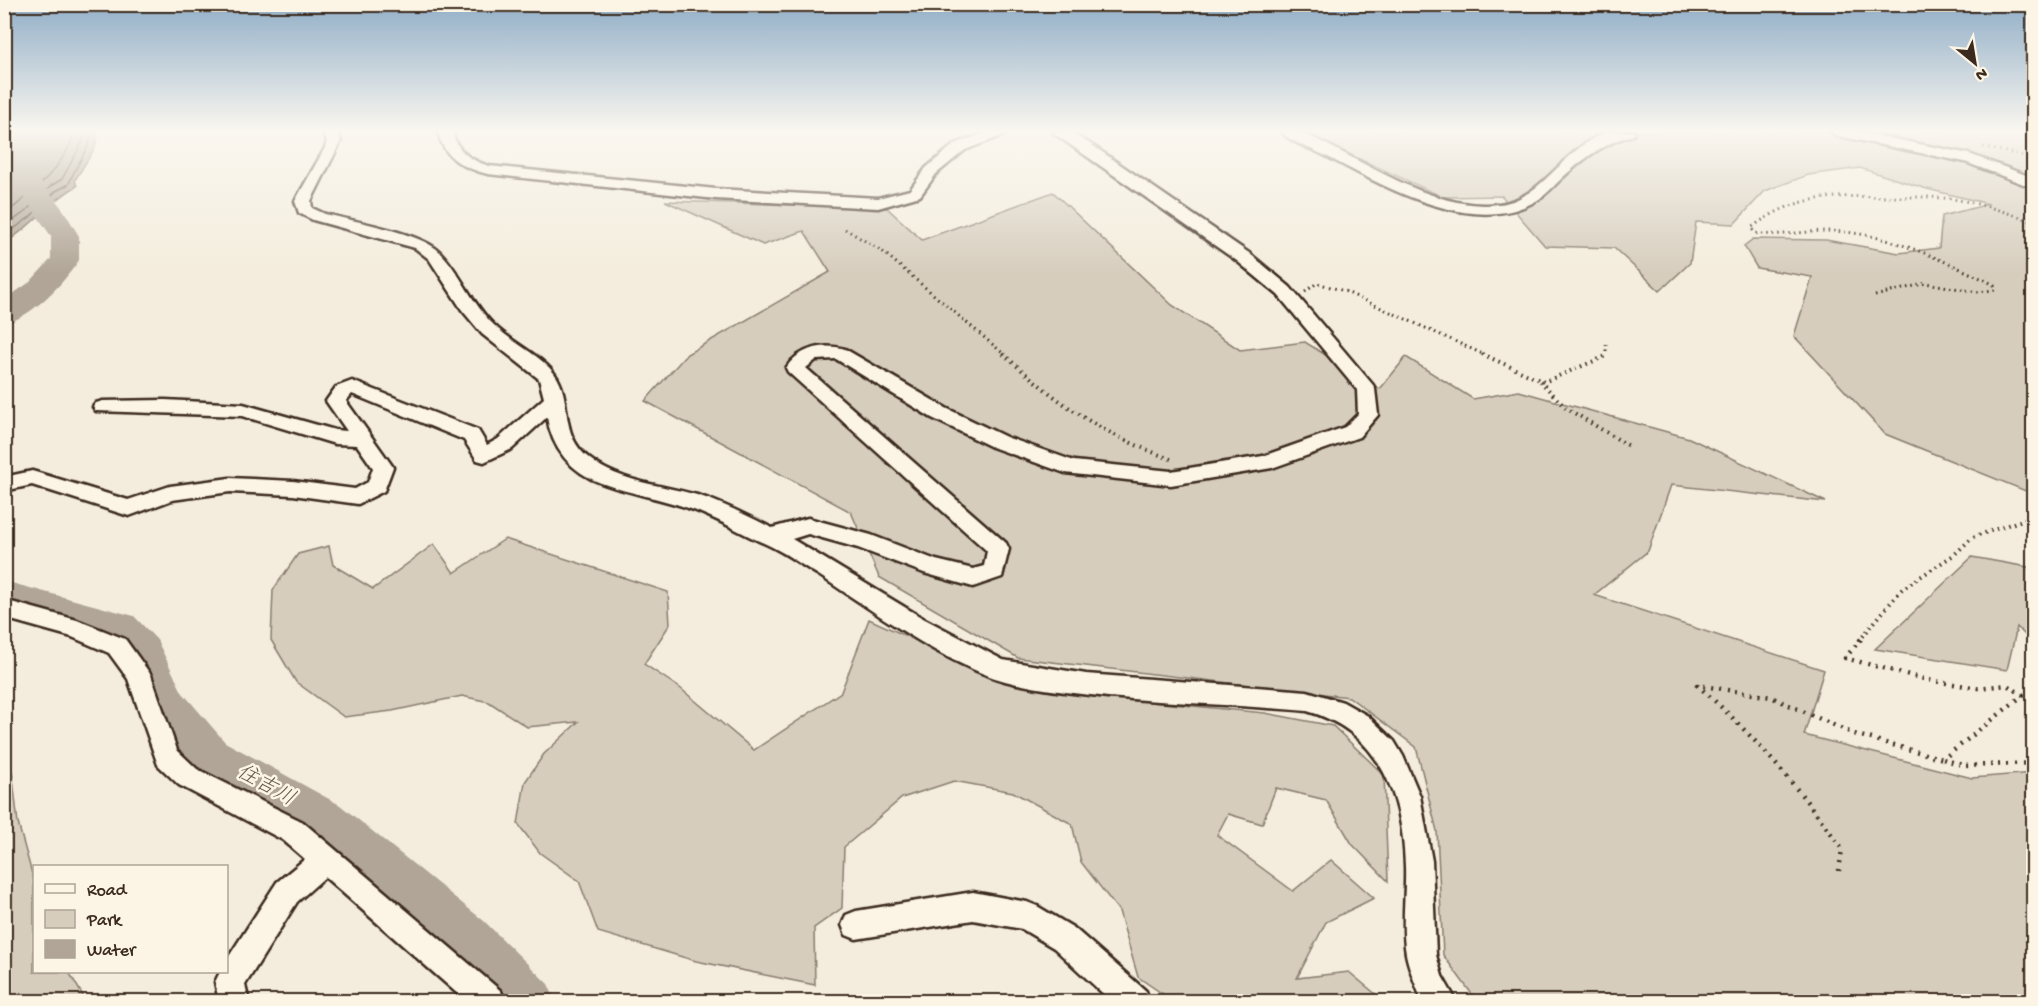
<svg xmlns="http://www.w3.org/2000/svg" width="2038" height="1006" viewBox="0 0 2038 1006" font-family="'Gochi Hand','Klee One',sans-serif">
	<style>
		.green { fill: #d6cdbd; stroke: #887c6e; stroke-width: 1.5 }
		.water { fill: #b0a596; stroke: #817466; stroke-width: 1.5 }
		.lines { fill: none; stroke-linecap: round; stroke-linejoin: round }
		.shore { stroke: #6a5b4e; stroke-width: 1.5 }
		.river { fill: #b0a596; fill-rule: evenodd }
		.minor-casing { stroke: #3b2a1e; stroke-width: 5 }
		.path-far2 { stroke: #3b2a1e; stroke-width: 3; stroke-dasharray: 1.5 4; stroke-linecap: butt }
		.path-far1 { stroke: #3b2a1e; stroke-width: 4; stroke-dasharray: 1.5 4.5; stroke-linecap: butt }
		.path { stroke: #3b2a1e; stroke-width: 4.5; stroke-dasharray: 2 6; stroke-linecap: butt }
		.minor { fill: #fcf5e5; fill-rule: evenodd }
		.labels { text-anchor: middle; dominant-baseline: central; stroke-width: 5; stroke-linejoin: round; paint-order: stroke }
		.near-water-label { font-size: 21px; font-style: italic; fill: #645548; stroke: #fcf5e5 }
	</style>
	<rect width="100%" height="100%" fill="#f4eddd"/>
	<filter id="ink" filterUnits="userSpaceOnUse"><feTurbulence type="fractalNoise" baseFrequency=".0167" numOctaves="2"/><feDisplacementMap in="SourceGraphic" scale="12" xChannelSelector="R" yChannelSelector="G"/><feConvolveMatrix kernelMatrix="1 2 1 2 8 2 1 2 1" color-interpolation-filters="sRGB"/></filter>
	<g filter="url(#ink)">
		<!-- green -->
		<g class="green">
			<path d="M1301,132h732v362l-148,-60 -91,-98 18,-59 -55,-9 -13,-22 9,-7 73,1 73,13 40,-5 3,-32 47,-12 -62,-15 -67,-21 -52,7 -43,16 -31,33 -38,-2 -6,41 -30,28 -46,-43 -69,-2 -43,-50 -59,1z"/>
			<path d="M1053,192l119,113 68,45 65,-8 75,47 26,-32 67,42 46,-8 170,47 137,64 -155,-17 -23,66 -54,44 230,75 -20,65 168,43 61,-5v228h-556l-34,-46 -6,-124 -21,-84 -67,-50 -331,-39 -139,-81 -28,-65 -206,-111 42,-47 143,-82 -26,-41 -41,14 -98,-44 222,7 35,32z"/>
			<path d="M505,539l163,53 2,32 -26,40 36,24 74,62 87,-58 28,-73 134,61 117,19 145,14 68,13 51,49 4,106 -36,-37 -26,-44 -50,-12 -14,36 -34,-10 -11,21 76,56 38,-31 43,38 -48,24 -29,56 52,-6 35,29h-211l-35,-24 -19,-66 -38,-49 -9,-38 -59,-32 -59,-11 -52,17 -58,49 -2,61 -28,20 1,57 -119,-24 -98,-29 -19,-51 -39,-28 -22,-29 7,-42 19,-28 34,-32 -51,5 -38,-25 -27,-6 -70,15 -48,6 -48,-35 -25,-42 2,-50 25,-36 31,-8 4,19 40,24 61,-45 20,29z"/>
			<path d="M1972,557l61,11v75l-16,-16 -10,43 -132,-21z"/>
			<path d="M4,765l8,6 6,52 16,58v91h35l17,29h-81z"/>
		</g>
		<!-- water -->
		<path class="water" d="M5,132h93l-3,16 -20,32 2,6c-27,15 -46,41 -72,57z"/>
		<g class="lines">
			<!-- shore -->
			<g class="shore">
				<path d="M4,215c28,-22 60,-47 71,-83"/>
				<path d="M4,227l21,-15 26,-26 11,-7 20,-36 2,-11"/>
				<path d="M4,236l26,-19 26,-26 13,-7c6,-19 20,-32 23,-52"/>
			</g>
			<!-- river -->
			<g class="river">
				<path d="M4,143l9,2 51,66 15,25v24c-15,23 -47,57 -75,64v-24l26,-18 21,-23v-23l-47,-68z"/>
				<path d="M4,581l130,35 23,24 25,52 43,50 115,63 144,116 64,63 8,18h-62l-46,-47 -140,-120 -115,-65 -42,-53 -24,-55 -20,-22 -55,-14 -48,-15z"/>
			</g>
			<!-- minor casing -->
			<g class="minor-casing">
				<g id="minor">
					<path d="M323,132h14l4,9 -30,60 1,7 13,6c28,7 97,19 115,38 20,20 32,52 54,73 17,17 46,30 60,48 20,26 3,61 36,86 29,23 73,26 107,36 26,8 51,21 75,33l36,-10 63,17 65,25 37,9 11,-3 3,-15 -199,-179 -2,-4c13,-20 37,-25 59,-19l101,59 60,29 68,24 97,10 92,-15 82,-29 13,-13 -1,-24 -79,-95 -41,-34 -185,-129h17l20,11 160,110 41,34 83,98 2,4 3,26 -19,22 -87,31 -101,17 -106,-12 -73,-26 -60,-29 -96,-59 -20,1 -10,8 200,175 3,6 -7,28 -29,10 -49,-14 -66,-25 -50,-14 -16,5 129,78 82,43 83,14 221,17 36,11 25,14 26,25 9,15 17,40 12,65 4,94 6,21 15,26h-33l-3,-4c-6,-15 -12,-29 -15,-44 -5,-29 0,-58 -1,-88 -2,-69 -25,-135 -98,-155 -66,-6 -133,-8 -199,-14 -34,-4 -69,-7 -103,-16 -61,-17 -134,-72 -188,-107 -17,-10 -33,-22 -51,-30 -26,-11 -50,-27 -78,-36 -28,-10 -58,-14 -87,-25 -30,-11 -49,-34 -54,-66l-35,32 -28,13 -7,-2 -13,-20 -112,-46 -6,7 47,66 -9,24 -26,13 -65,-9 -63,-3 -58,8 -43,16 -97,-31 -28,6v-14l28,-6 96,29 42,-14 60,-8 63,3 62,8 13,-7 5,-14 -16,-23 -22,-1 -93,-28 -146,-5 -3,-4 3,-4 7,-2 62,-1 78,4 92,26 12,1 -21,-30 10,-14 16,-6 126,49 9,15 11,-6 46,-41 -5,-19 -57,-45 -20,-24 -33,-51 -14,-11 -102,-28 -14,-7 -4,-12 30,-53 2,-7z"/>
					<path d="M438,132h14c6,20 18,28 37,34l227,23 162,9 32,-8 16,-22 29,-24 32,-12h19l-2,3 -39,15 -29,24 -16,22 -42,12 -162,-9 -228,-25c-25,-6 -44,-16 -50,-42z"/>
					<path d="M1282,132c25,-1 41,11 63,22 45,23 101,57 154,50 45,-5 66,-59 109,-72 8,-2 19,0 27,0l-2,3c-30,8 -50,24 -73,45 -8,8 -17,18 -28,23 -62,33 -151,-18 -206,-47 -13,-7 -35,-13 -44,-24z"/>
					<path d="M1831,132h28l110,22 65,24v10l-69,-26 -127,-26z"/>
					<path d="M4,600l73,20 48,19 26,36 26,75 20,19 106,53 198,169 4,11h-38l-142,-125 -28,25 -52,83 4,17h-30l-4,-20 5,-10h6v-11l51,-79 28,-23 -22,-19 -104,-55 -21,-20 -30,-86 -19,-26 -37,-16 -68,-19z"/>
					<path d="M973,892l54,10 10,4 37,22 72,63 4,11h-38l-58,-54 -32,-19 -49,-9 -117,19 -10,-4 -4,-10 4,-10 10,-4z"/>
				</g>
			</g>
			<!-- path-far2 -->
			<g class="path-far2">
				<path d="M1983,147l51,11"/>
				<path d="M845,229l37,22 123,104"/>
				<path d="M1305,292l12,-9 27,8 141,64"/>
				<path d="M1875,296l51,-13 51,9 18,-2 -1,-5 -7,-4c-50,-23 -102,-49 -158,-50 -25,0 -50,6 -74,2l-4,-5c46,-35 85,-32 139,-31 23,0 46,-1 69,3 25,4 50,14 75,21"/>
				<path d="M1606,344v11"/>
			</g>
			<!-- path-far1 -->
			<g class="path-far1">
				<path d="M1003,354c27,23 54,47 85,66 27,17 56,29 85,40"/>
				<path d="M1482,354l62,28 62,-26v-2"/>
				<path d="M1540,381l26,27 63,38"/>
				<path d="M1859,641l43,-52 53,-35 18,-17 61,-21"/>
			</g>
			<!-- path -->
			<g class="path">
				<path d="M1861,639l-16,19 83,22 50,8 29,-3 16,10 -80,64 22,7 69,-3"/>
				<path d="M1839,871l3,-22c-42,-60 -89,-115 -145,-164l74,12 83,37 89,25"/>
			</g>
			<!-- minor -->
			<use href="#minor" class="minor"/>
		</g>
	</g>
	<!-- sky -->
	<linearGradient id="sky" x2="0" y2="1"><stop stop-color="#91aec7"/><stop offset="0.48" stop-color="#faf7f0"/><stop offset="1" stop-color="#faf7f0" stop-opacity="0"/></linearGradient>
	<rect width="2038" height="273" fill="url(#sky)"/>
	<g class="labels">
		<!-- near-water labels -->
		<g class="near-water-label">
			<text transform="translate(265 787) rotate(29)">住吉川</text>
		</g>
	</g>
	<!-- margin -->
	<rect width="2038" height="1006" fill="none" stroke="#fcf5e5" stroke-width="24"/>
	<rect x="12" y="12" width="2014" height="982" fill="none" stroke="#3b2a1e" stroke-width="2" filter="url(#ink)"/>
	<!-- legend -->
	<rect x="33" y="865" width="195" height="108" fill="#fcf5e5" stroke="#afa495" stroke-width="1.5"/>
	<rect x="45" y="884" width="30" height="9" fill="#fcf5e5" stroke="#afa495" stroke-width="1.5"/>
	<text x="87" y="895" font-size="18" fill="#3b2a1e">Road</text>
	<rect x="45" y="910" width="30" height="18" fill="#d6cdbd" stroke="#afa495" stroke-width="1.5"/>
	<text x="87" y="925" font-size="18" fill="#3b2a1e">Park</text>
	<rect x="45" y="940" width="30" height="18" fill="#b0a596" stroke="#afa495" stroke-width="1.5"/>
	<text x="87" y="955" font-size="18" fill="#3b2a1e">Water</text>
	<!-- north arrow -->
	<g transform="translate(1975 63) rotate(150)" stroke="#fcf5e5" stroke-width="4.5" paint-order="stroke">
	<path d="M0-4.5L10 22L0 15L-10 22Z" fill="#3b2a1e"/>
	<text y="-9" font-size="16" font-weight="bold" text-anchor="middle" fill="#3b2a1e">N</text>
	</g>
</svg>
